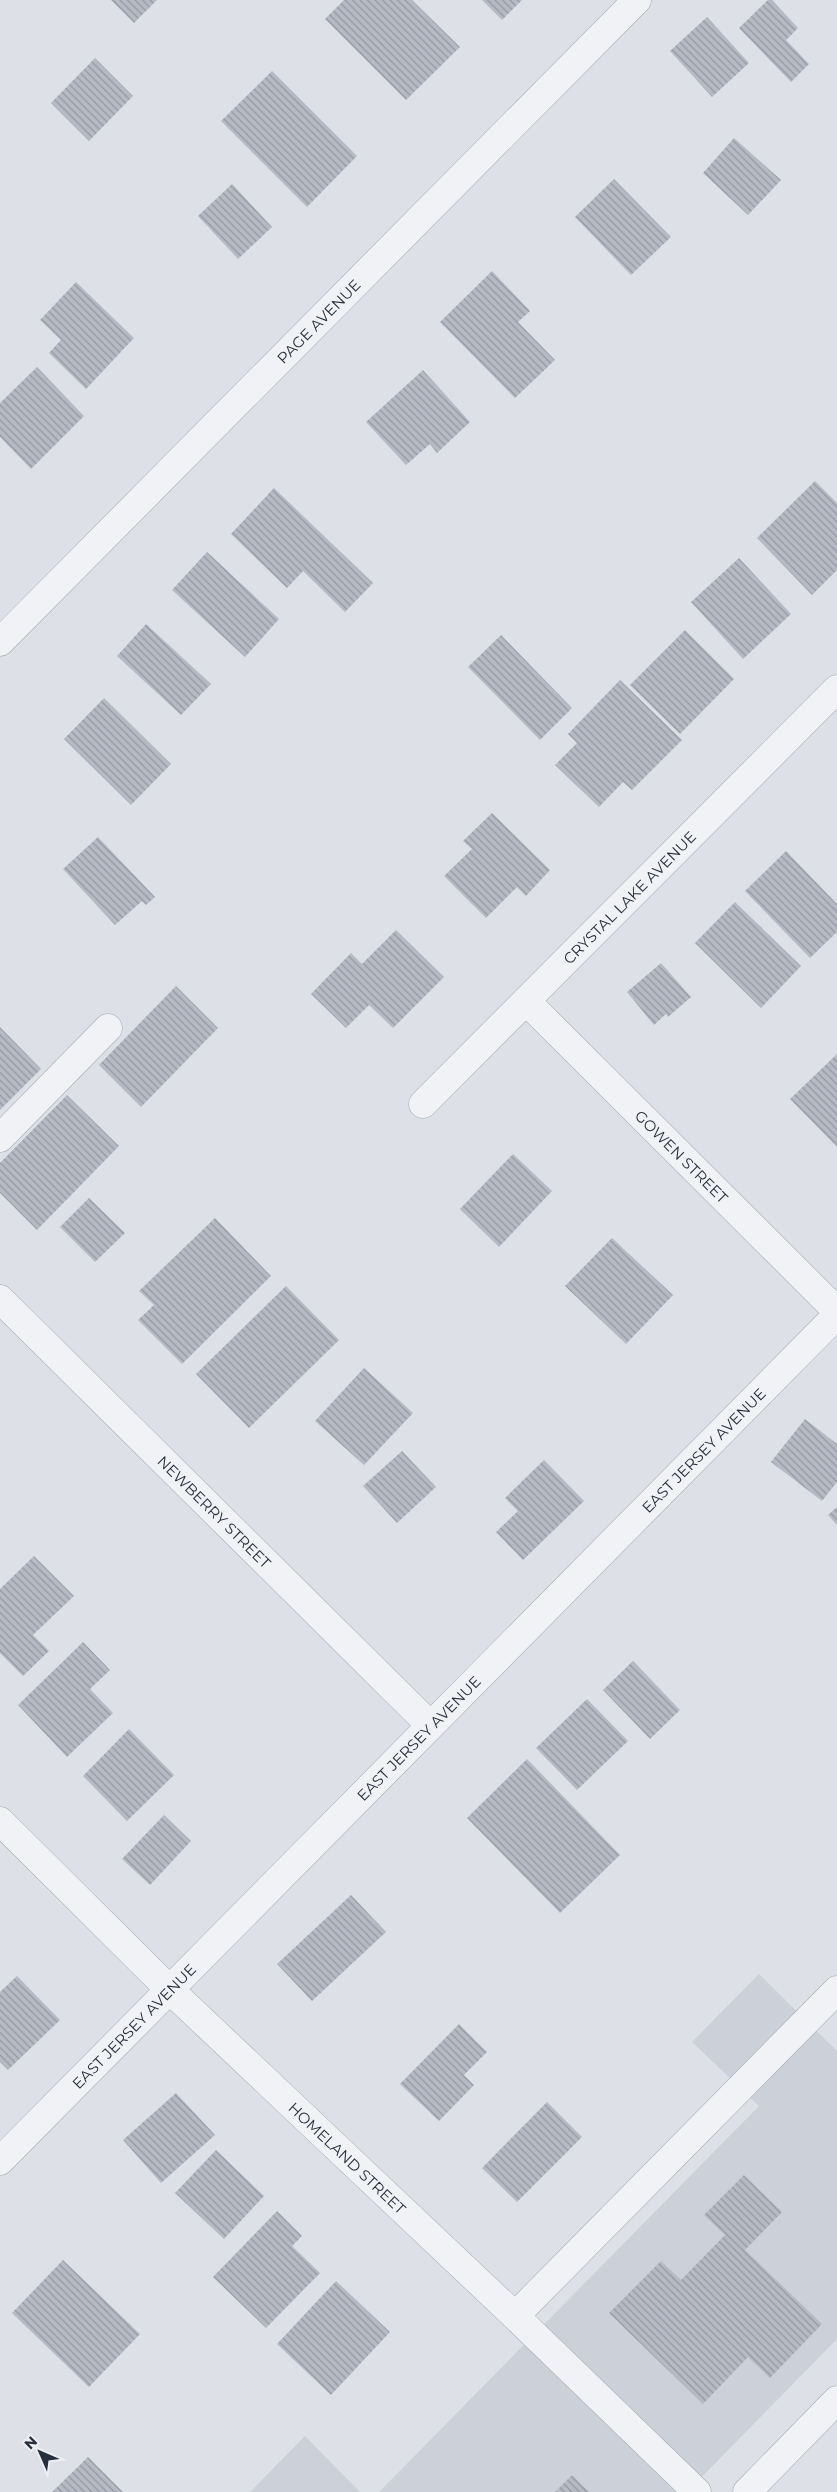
<svg xmlns="http://www.w3.org/2000/svg" width="837" height="2492" viewBox="0 0 837 2492" font-family="Montserrat,sans-serif">
	<style>
		.built { fill: #cbd0d9 }
		.building { fill: url(#building-back-hatch) }
		.lines { fill: none; stroke-linecap: round; stroke-linejoin: round }
		.minor-casing { stroke: #a3a8b1; stroke-width: 29 }
		.minor { stroke: #f0f2f5; stroke-width: 28 }
		.labels { text-anchor: middle; dominant-baseline: central; stroke-width: 4; stroke-linejoin: round; paint-order: stroke }
		.street-label { font-size: 15px; fill: #272f3d; stroke: #ecf0f5 }
	</style>
	<defs>
		<pattern id="building-back-hatch" width="6" height="6" patternUnits="userSpaceOnUse" patternTransform="scale(1.25)"><rect width="6" height="6" fill="#b5bac4"/><path d="M-1 5l2 2M0 0l6 6M5-1l2 2" fill="none" stroke="#9398a0"/></pattern>
	</defs>
	<rect width="100%" height="100%" fill="#dde1e7"/>
	<!-- built -->
	<g class="built">
		<path d="M759,1974l78,77v288l-150,153h-308l380,-386 -67,-64z"/>
		<path d="M305,2436l55,56h-110z"/>
	</g>
	<!-- building -->
	<g class="building">
		<path d="M111,0h46l-23,23z"/>
		<path d="M344,0h68l48,47 -54,53 -81,-81z"/>
		<path d="M482,0h40l-20,20z"/>
		<path d="M768,0h4l26,28 -12,12 23,24 -18,18 -52,-54z"/>
		<path d="M707,17l42,46 -37,34 -42,-46z"/>
		<path d="M95,58l38,38 -44,45 -38,-38z"/>
		<path d="M272,71l85,85 -50,51 -86,-86z"/>
		<path d="M734,138l47,42 -33,35 -45,-42z"/>
		<path d="M614,179l57,58 -40,38 -56,-58z"/>
		<path d="M232,184l40,43 -34,32 -40,-43z"/>
		<path d="M492,271l38,40 -12,11 37,38 -40,38 -75,-76z"/>
		<path d="M76,282l58,56 -48,51 -37,-36 12,-13 -21,-20z"/>
		<path d="M37,367l47,49 -53,53 -31,-32v-34z"/>
		<path d="M423,370l47,52 -33,31 -7,-9 -24,21 -40,-43z"/>
		<path d="M815,481l22,22v67l-25,25 -55,-57z"/>
		<path d="M274,488l99,95 -28,29 -42,-41 -16,17 -56,-54z"/>
		<path d="M207,552l72,67 -34,38 -73,-67z"/>
		<path d="M739,558l52,56 -48,45 -52,-57z"/>
		<path d="M146,624l65,60 -30,31 -64,-59z"/>
		<path d="M685,630l49,49 -54,55 -50,-49z"/>
		<path d="M501,635l71,73 -32,32 -72,-73z"/>
		<path d="M620,680l62,60 -50,50 -9,-8 -24,25 -44,-42 22,-22 -9,-9z"/>
		<path d="M104,698l67,66 -40,41 -67,-66z"/>
		<path d="M492,813l58,57 -24,26 -9,-9 -31,31 -42,-42 28,-27 -9,-8z"/>
		<path d="M98,837l57,60 -9,8 -4,-4 -27,24 -52,-56z"/>
		<path d="M786,851l51,53v28l-27,26 -65,-67z"/>
		<path d="M735,902l66,64 -40,42 -66,-65z"/>
		<path d="M396,930l48,47 -51,51 -24,-23 -23,23 -35,-34 40,-41 11,11z"/>
		<path d="M661,963l30,34 -23,20 -2,-3 -12,11 -27,-33z"/>
		<path d="M176,986l42,42 -77,79 -42,-42z"/>
		<path d="M0,1027l41,42 -41,41z"/>
		<path d="M837,1054v93l-47,-48z"/>
		<path d="M67,1095l52,51 -82,84 -37,-37v-30z"/>
		<path d="M513,1154l39,37 -53,56 -39,-38z"/>
		<path d="M89,1198l36,35 -30,29 -35,-35z"/>
		<path d="M215,1218l56,58 -89,88 -44,-44 16,-15 -15,-14z"/>
		<path d="M612,1238l61,57 -47,49 -61,-58z"/>
		<path d="M286,1286l53,54 -90,88 -53,-54z"/>
		<path d="M364,1368l49,45 -49,52 -49,-44z"/>
		<path d="M805,1419l32,25v38l-15,19 -51,-39z"/>
		<path d="M402,1451l34,36 -39,36 -34,-37z"/>
		<path d="M544,1460l40,41 -61,59 -27,-28 22,-21 -13,-13z"/>
		<path d="M837,1507v18l-9,-10z"/>
		<path d="M34,1556l40,40 -41,39 16,16 -26,25 -23,-23v-64z"/>
		<path d="M83,1642l27,28 -20,19 23,24 -46,44 -49,-52z"/>
		<path d="M633,1661l47,49 -30,29 -47,-49z"/>
		<path d="M587,1699l41,42 -51,49 -41,-42z"/>
		<path d="M129,1729l45,46 -47,46 -44,-45z"/>
		<path d="M527,1759l93,96 -60,58 -93,-95z"/>
		<path d="M164,1815l27,26 -41,44 -28,-26z"/>
		<path d="M351,1895l35,37 -74,69 -35,-37z"/>
		<path d="M17,1976l43,44 -52,50 -8,-8v-70z"/>
		<path d="M459,2024l28,28 -23,23 10,10 -35,36 -39,-37z"/>
		<path d="M176,2093l39,42 -54,48 -38,-43z"/>
		<path d="M547,2102l35,35 -65,65 -35,-34z"/>
		<path d="M216,2150l48,46 -40,43 -49,-46z"/>
		<path d="M744,2175l38,37 -37,38 77,74 -52,54 -22,-21 -45,47 -94,-91 52,-52 20,19 44,-45 -21,-20z"/>
		<path d="M277,2211l25,25 -10,10 28,27 -54,55 -53,-51z"/>
		<path d="M63,2260l77,74 -51,53 -77,-74z"/>
		<path d="M336,2281l54,51 -59,63 -54,-51z"/>
		<path d="M88,2457l35,35h-71z"/>
		<path d="M572,2475l17,17h-34z"/>
	</g>
	<g class="lines">
		<!-- minor casing -->
		<g class="minor-casing">
			<g id="minor">
				<path id="s1" d="M0,642l637,-642"/>
				<path id="s2" d="M526,1001l311,310"/>
				<path id="s3" d="M423,1104l414,-415"/>
				<path d="M0,1138l108,-110"/>
				<path id="s4" d="M0,1299l430,426"/>
				<path id="s5" d="M0,1821l170,169 345,326 182,176"/>
				<path id="s6" d="M0,2161l837,-846"/>
				<path d="M515,2316l322,-326"/>
				<path d="M747,2492l90,-92"/>
			</g>
		</g>
		<!-- minor -->
		<use href="#minor" class="minor"/>
	</g>
	<g class="labels">
		<!-- street labels -->
		<g class="street-label">
			<text stroke="none"><textPath href="#s1" startOffset="452">PAGE AVENUE</textPath></text>
			<text stroke="none"><textPath href="#s3" startOffset="292">CRYSTAL LAKE AVENUE</textPath></text>
			<text stroke="none"><textPath href="#s2" startOffset="220">GOWEN STREET</textPath></text>
			<text stroke="none"><textPath href="#s6" startOffset="1000">EAST JERSEY AVENUE</textPath></text>
			<text stroke="none"><textPath href="#s4" startOffset="302">NEWBERRY STREET</textPath></text>
			<text stroke="none"><textPath href="#s6" startOffset="595">EAST JERSEY AVENUE</textPath></text>
			<text stroke="none"><textPath href="#s6" startOffset="190">EAST JERSEY AVENUE</textPath></text>
			<text stroke="none"><textPath href="#s5" startOffset="484">HOMELAND STREET</textPath></text>
		</g>
	</g>
	<!-- north arrow -->
	<g transform="translate(40 2452) rotate(315)" stroke="#ecf0f5" stroke-width="4" paint-order="stroke">
	<path d="M0-4L9 19L0 12L-9 19Z" fill="#272f3d"/>
	<text y="-8" font-size="14" font-weight="bold" text-anchor="middle" fill="#272f3d">N</text>
	</g>
</svg>
